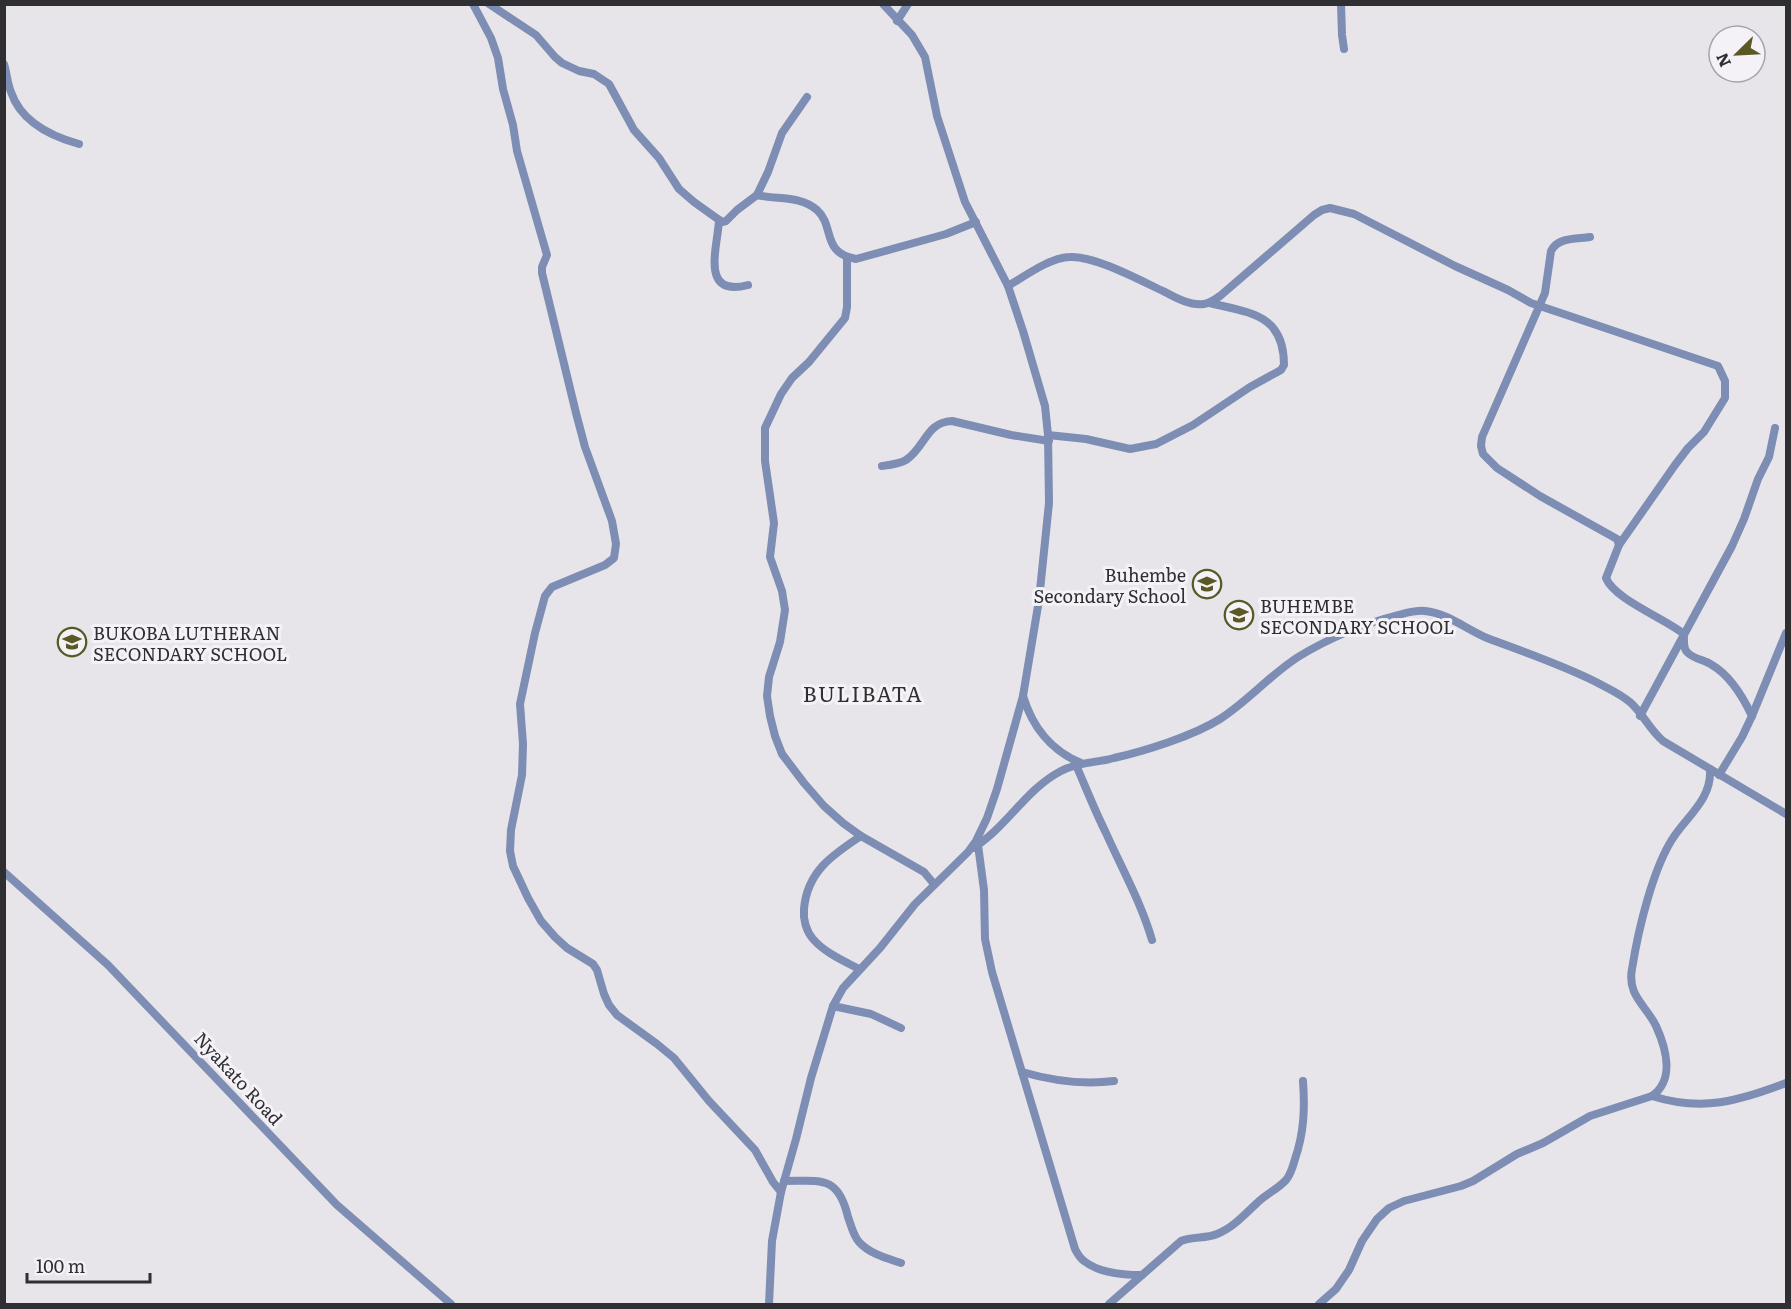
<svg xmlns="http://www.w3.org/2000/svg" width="1791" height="1309" viewBox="0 0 1791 1309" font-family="Literata,serif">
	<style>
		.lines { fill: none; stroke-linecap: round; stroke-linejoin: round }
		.minor { stroke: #7d8db3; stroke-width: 8 }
		.labels { text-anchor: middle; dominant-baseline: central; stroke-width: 6; stroke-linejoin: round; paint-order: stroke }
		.poi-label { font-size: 18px; fill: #2f2e30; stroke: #f4f2f7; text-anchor: start }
		.street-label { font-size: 18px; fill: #2f2e30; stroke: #f4f2f7 }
		.quarter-label { font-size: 21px; letter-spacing: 1.5px; fill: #2f2e30; stroke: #f4f2f7 }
	</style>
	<rect width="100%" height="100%" fill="#e7e5ea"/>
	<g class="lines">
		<!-- minor -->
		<g class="minor">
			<path d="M473,4l18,34 7,20 5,31 10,36 4,26 30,104 -5,12v6l34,140 9,34 27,74 4,23 -2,14 -9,7 -53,22 -7,9 -10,37 -15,71 3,40 -1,31 -11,55 -1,21 3,15 15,32 13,23 14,16 12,11 26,16 4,6 7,24 5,11 8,10 40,29 17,14 35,43 46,49 18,32 8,10"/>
			<path d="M489,4l47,31 19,22 7,6 17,8 15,3 15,10 25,46 25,28 20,31 15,13 28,20 4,-1 11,-11 20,-15 11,-23 14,-39 25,-36"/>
			<path d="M1341,4l1,31 2,14"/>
			<path d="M897,21l11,-17"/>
			<path d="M4,64c3,9 3,19 7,28 10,30 39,44 68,52"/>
			<path d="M757,195c20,5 43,0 60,15 18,16 4,43 39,49l90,-25 30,-12"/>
			<path d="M719,220c-1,26 -20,78 29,65"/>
			<path d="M1590,237c-14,2 -32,0 -39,14l-6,42 -63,144 -1,9 2,8 14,14 43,28 77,43 2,6 -13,33c8,21 60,41 78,56 0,6 -1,14 3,18 6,7 18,8 25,13 19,11 31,32 40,51"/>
			<path d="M847,257v50l-2,11 -36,44 -17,16 -11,16 -16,34v33l9,62 -4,34 12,34 3,19 -5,32 -11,35 -2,19 3,20 5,20 7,18 22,29 20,23 19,17 18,13 63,36 10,12"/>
			<path d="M1008,286c17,-10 43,-29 62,-29 26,-1 71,24 95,35 11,6 26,14 39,12 6,-1 11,-5 16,-8l94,-81 8,-5 8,-2 24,6 101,52 53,24 23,13 187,63 7,15v17l-21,34 -16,16 -13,17 -56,80"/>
			<path d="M1048,435l38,4 44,10 26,-5 37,-19 57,-38 31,-17 3,-5c0,-51 -34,-52 -74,-62"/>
			<path d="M882,466c8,-1 17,-2 24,-6 19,-12 20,-38 46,-39l59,14 38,6"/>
			<path d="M1023,696c9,30 28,55 58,67"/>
			<path d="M1640,716l92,-170 12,-27 14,-40 11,-22 6,-29"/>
			<path d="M1076,765c10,23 19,46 30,68 16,36 35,69 46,107"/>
			<path d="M1719,775l23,-38 10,-21 34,-83"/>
			<path d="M978,845l6,45 1,49 7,33 83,277c2,4 5,9 9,12 15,12 39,14 58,14"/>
			<path d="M973,848c34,-21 53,-59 88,-77 17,-9 35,-8 53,-13 31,-7 79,-22 106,-39 28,-18 50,-44 78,-62 31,-19 65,-33 100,-42 8,-2 18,-5 27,-4 22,2 41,18 62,27 37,14 73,26 109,44 11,6 25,12 35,21 12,11 19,27 32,38l123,73"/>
			<path d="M4,872l104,93 229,240 114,99"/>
			<path d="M859,969c-15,-8 -34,-16 -46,-30 -7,-8 -10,-20 -9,-30 3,-37 28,-54 57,-73"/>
			<path d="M833,1006l38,8 30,14"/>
			<path d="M1022,1072c31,9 60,13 92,9"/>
			<path d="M1652,1096c50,16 87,5 134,-13"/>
			<path d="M784,1181c37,0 54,-6 64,36 3,8 5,18 11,25 11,12 27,16 42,21"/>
			<path d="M769,1304l3,-63 9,-49 15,-53 15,-61 22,-72 10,-18 37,-40 35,-44 53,-52 8,-11 11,-23 10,-29 26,-93 16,-96 10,-97 -1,-68 -3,-29 -22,-75 -15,-45 -43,-84 -28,-86 -12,-59 -13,-22 -29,-31"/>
			<path d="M1109,1304l72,-63c12,-5 25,-2 36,-7 16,-6 28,-20 40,-31 9,-9 21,-14 29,-23 5,-6 7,-14 9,-21 9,-26 10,-50 8,-78"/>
			<path d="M1319,1304l17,-15 13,-19 13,-29 15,-22 12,-11 15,-7 57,-15 12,-5 44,-27 26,-11 47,-27 62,-20c23,-16 14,-48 4,-70 -10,-21 -29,-30 -24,-57 6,-38 21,-103 43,-134 15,-21 37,-38 35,-66"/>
		</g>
	</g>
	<!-- icons -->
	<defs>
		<g id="school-ring" transform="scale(1.5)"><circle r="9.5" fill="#f4f2f7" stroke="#5a5825" stroke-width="1.5"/><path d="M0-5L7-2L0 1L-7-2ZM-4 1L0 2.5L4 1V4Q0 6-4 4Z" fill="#5a5825"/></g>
	</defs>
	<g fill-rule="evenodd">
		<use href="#school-ring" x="1207" y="584"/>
		<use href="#school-ring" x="1239" y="615"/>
		<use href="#school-ring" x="72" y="642"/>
	</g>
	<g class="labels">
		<!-- poi labels -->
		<g class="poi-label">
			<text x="1186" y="574" text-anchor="end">Buhembe<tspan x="1186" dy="21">Secondary School</tspan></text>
			<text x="1260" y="605">BUHEMBE<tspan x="1260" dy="21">SECONDARY SCHOOL</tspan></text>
			<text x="93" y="632">BUKOBA LUTHERAN<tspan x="93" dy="21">SECONDARY SCHOOL</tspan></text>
		</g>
		<!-- street labels -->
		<g class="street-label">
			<text transform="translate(239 1078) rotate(47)">Nyakato Road</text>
		</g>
		<!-- quarter labels -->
		<g class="quarter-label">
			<text x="863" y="692">BULIBATA</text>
		</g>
	</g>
	<!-- border -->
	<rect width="1791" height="1309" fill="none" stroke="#2f2e30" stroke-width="12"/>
	<!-- north arrow -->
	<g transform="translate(1737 54) rotate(246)"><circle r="28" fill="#f4f2f7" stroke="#a5a4a7" stroke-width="1.5"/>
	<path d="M0-4.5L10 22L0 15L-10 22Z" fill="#5a5825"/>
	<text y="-9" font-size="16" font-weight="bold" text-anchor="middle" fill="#2f2e30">N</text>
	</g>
	<!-- scale -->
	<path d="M27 1273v9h123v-9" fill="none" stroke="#2f2e30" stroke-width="3"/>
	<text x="36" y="1273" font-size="18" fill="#2f2e30" stroke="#f4f2f7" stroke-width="4.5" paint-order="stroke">100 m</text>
</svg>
